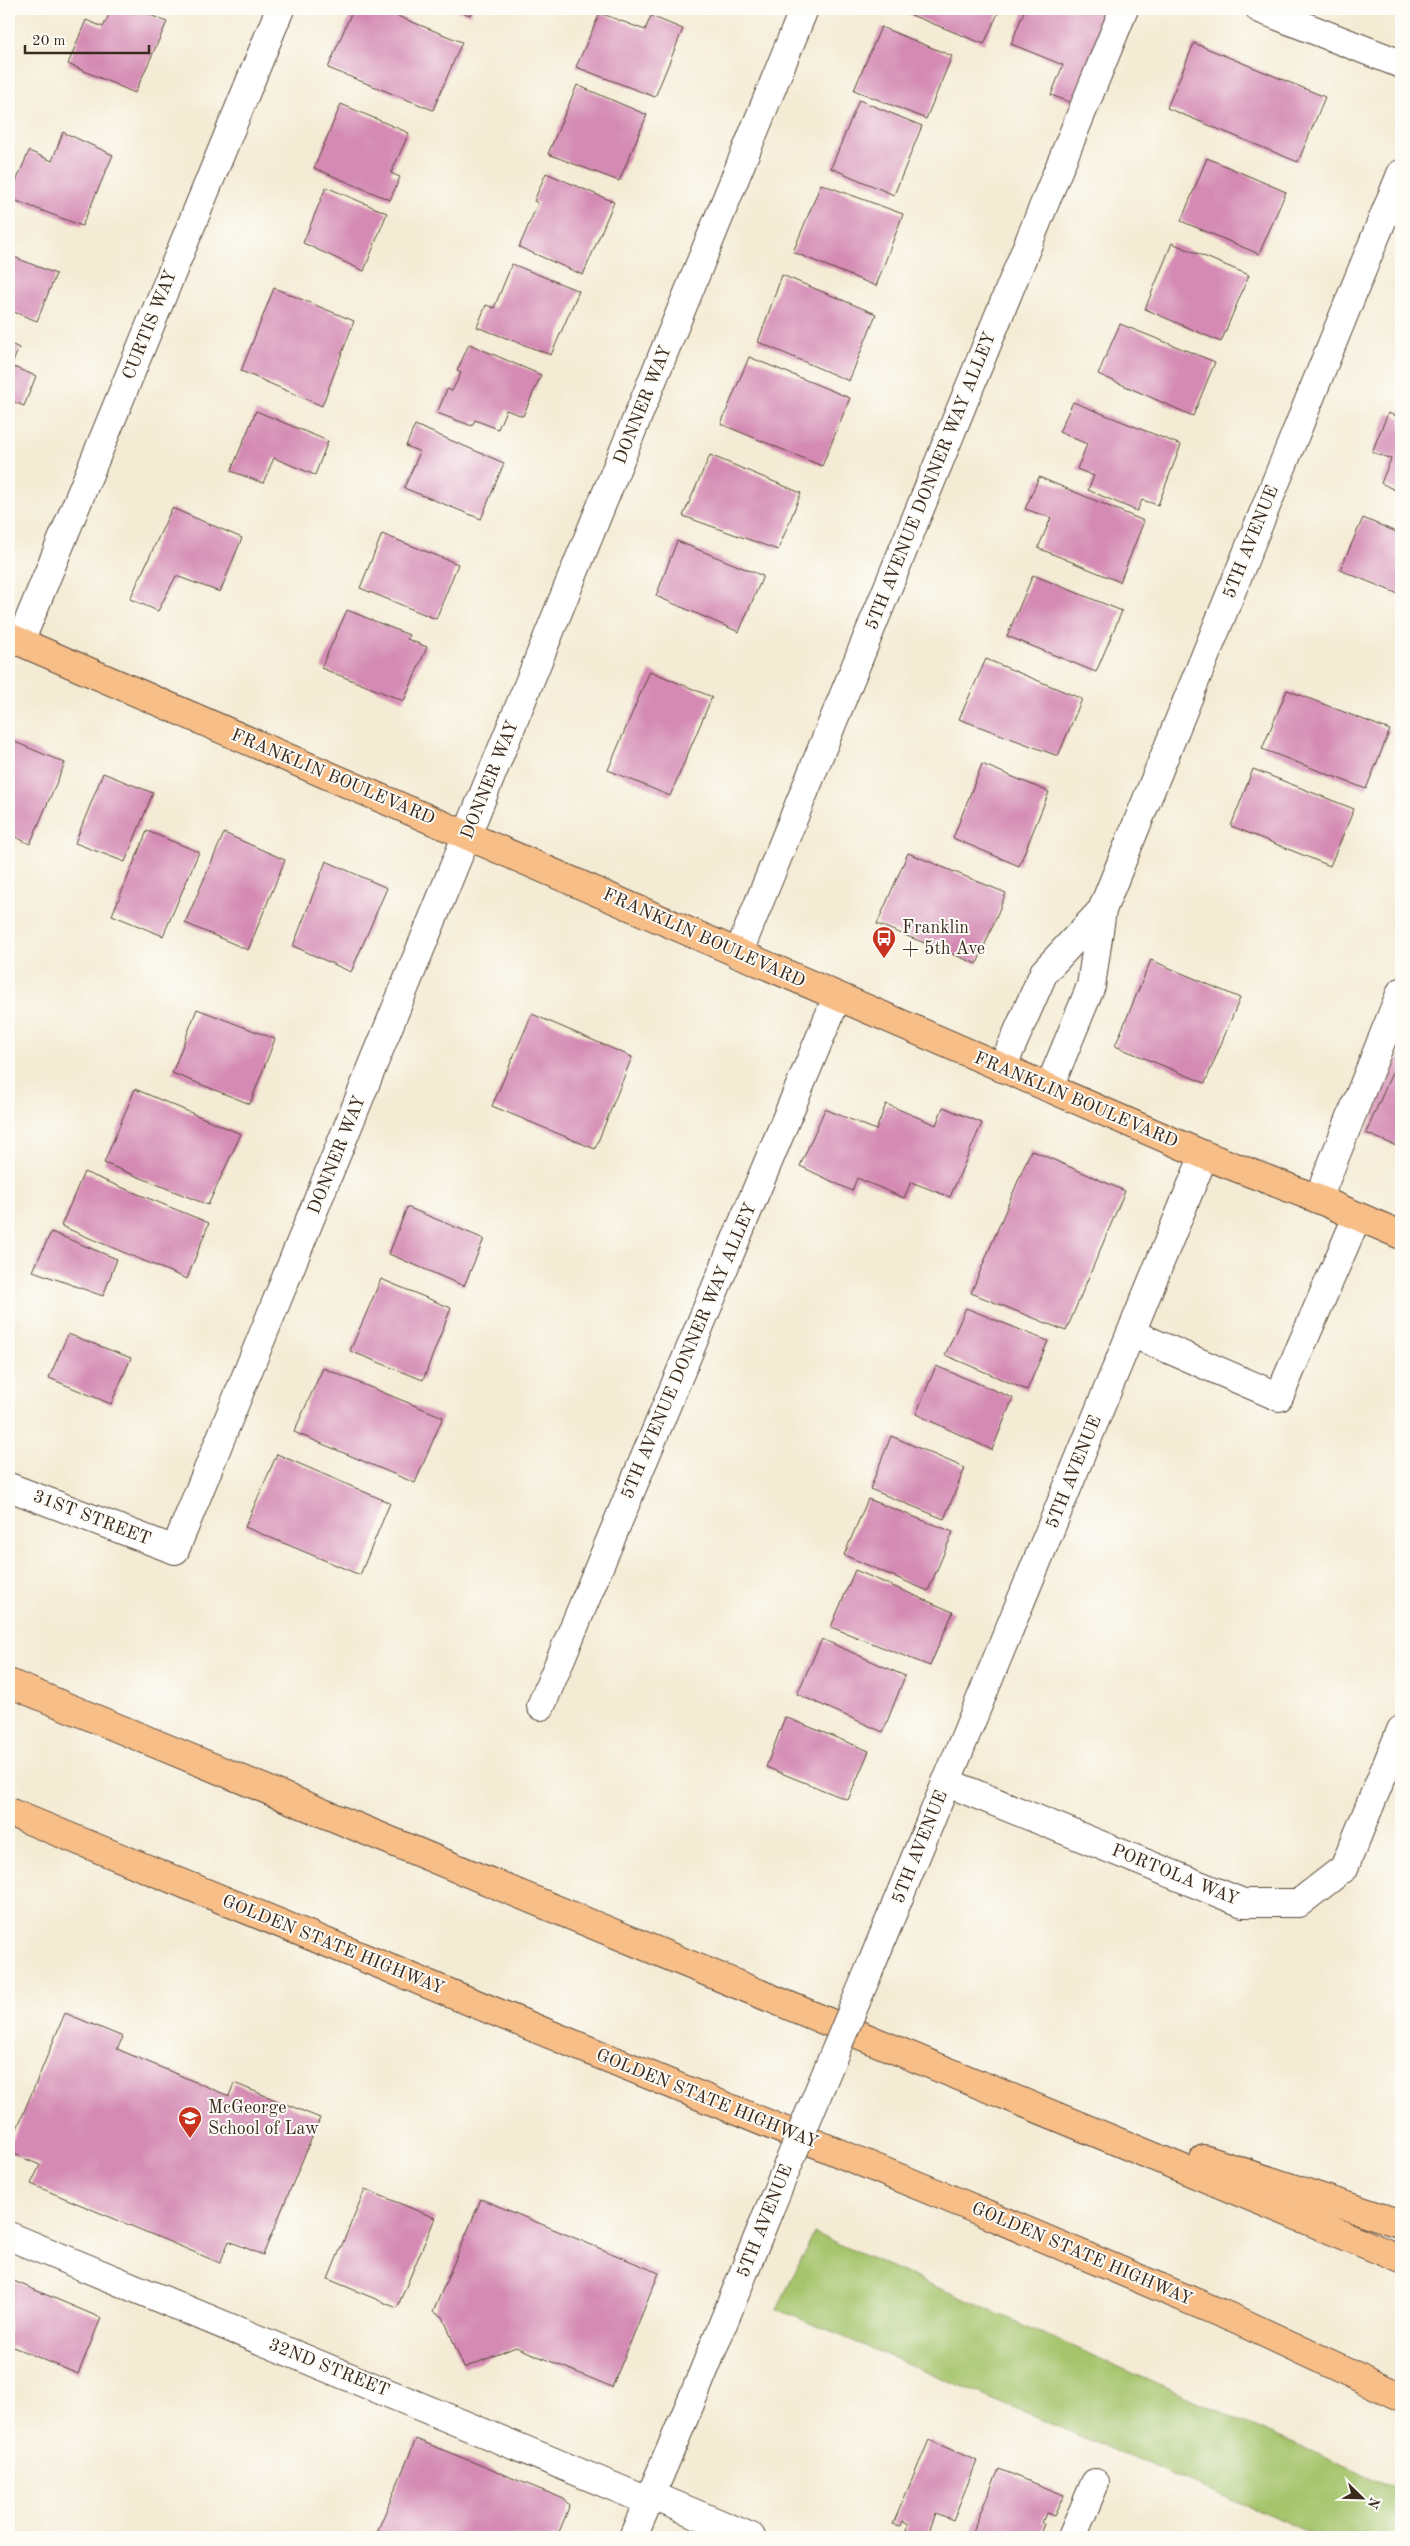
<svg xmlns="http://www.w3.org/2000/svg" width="1410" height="2546" viewBox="0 0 1410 2546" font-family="'Old Standard TT',serif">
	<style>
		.green { fill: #a5c46c; stroke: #707745 }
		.building { fill: #d48ab3 }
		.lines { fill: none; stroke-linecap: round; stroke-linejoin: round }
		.minor-casing { stroke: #574739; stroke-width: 30 }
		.major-casing { stroke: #574739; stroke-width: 30 }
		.highway-casing { stroke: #574739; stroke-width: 30 }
		.minor { stroke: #fff; stroke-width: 28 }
		.major { stroke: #f7be88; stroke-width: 28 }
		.highway { stroke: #f7be88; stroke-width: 28 }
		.minor-bridge-casing { stroke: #574739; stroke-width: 30; stroke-linecap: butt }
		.minor-bridge { stroke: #fff; stroke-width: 28 }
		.labels { text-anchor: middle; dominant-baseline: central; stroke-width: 4; stroke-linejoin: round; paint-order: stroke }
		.street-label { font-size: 18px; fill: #3b2a1e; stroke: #fdfcf7 }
		.poi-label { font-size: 18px; fill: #3b2a1e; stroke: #fdfcf7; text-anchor: start }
	</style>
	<rect width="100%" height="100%" fill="#fdfcf7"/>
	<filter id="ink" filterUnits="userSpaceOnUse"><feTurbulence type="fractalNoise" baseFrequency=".02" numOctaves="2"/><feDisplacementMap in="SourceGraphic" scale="10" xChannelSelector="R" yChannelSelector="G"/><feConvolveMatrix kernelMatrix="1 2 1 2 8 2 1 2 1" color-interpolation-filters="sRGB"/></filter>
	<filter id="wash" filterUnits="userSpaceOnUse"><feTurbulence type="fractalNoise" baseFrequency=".0096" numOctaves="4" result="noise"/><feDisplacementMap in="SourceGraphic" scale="20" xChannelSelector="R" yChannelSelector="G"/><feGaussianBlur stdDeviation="1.12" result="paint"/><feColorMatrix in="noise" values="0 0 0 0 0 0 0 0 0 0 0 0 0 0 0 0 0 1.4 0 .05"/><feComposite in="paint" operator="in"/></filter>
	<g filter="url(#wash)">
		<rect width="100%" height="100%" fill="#f4ebd4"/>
		<!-- green -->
		<path class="green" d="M814,2233l587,258v46h-81l-543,-228z"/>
		<g id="blocks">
			<!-- building -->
			<g class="building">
				<path d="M112,9h24l31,13 -32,71 -67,-29 18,-44 17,7z"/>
				<path d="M353,9h27l82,33 -29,68 -105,-42z"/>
				<path d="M453,9h20l-3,6z"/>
				<path d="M678,9h13l-2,4z"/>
				<path d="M896,9h104l-16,35z"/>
				<path d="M1025,9h80l5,2 -38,92 -21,-8 12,-30 -52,-21z"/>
				<path d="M600,13l45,17 6,-14 32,13 -28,68 -79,-30z"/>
				<path d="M881,27l71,29 -26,63 -72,-29z"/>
				<path d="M1194,43l131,54 -27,65 -131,-54z"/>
				<path d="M577,85l70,30 -28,66 -71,-27z"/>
				<path d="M859,100l63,26 -28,69 -63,-27z"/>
				<path d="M341,104l68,29 -18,40 9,4 -10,23 -76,-32z"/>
				<path d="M63,132l50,23 -31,71 -73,-28 20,-47 23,10z"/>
				<path d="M1207,158l79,34 -27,62 -78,-33z"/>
				<path d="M546,173l68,29 -31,73 -64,-28 19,-44 -4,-2z"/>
				<path d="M821,184l82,30 -27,72 -83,-34z"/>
				<path d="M326,187l61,26 -23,58 -61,-28z"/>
				<path d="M1172,243l77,32 -28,67 -76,-33z"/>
				<path d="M9,255l47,19 -19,47 -28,-11z"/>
				<path d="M512,264l67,27 -28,64 -74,-28 9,-22 8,3z"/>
				<path d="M782,275l94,39 -27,67 -91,-39z"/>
				<path d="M274,288l80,33 -32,85 -81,-35z"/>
				<path d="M1120,324l95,38 -22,54 -95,-42z"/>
				<path d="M9,343l10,5 -8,18 25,10 -12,30 -15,-6z"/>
				<path d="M469,344l72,31 -18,41 -17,-6 -8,19 -23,-9 -3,6 -35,-13 10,-24 5,2 9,-18 -4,-2z"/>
				<path d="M749,357l101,41 -28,68 -101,-42z"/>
				<path d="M1073,402l108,43 -23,60 -16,-5 -5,11 -49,-21 6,-14 -17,-7 10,-25 -28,-12z"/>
				<path d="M256,411l72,30 -13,34 -41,-17 -11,25 -32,-12z"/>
				<path d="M1388,413l13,5v75l-20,-10 10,-24 -19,-7z"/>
				<path d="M415,425l89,38 -23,56 -77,-31 16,-36 -14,-6z"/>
				<path d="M710,455l91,38 -23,57 -95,-34z"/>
				<path d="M1039,477l105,44 -24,61 -82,-34 13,-30 -26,-9z"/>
				<path d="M172,508l70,30 -22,54 -44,-16 -18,35 -28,-12z"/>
				<path d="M1363,518l38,16v61l-61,-25z"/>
				<path d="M382,534l76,30 -22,55 -76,-31z"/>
				<path d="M677,541l86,35 -24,56 -83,-36z"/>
				<path d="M1033,575l89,36 -26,61 -89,-36z"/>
				<path d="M347,610l62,25 -2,4 20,8 -23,54 -83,-33z"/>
				<path d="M986,659l96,40 -24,57 -99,-37z"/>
				<path d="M650,671l62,26 -42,99 -62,-26z"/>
				<path d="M1287,690l103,40 -24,59 -104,-40z"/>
				<path d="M10,740l55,23 -35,81 -21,-10z"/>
				<path d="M982,764l67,28 -30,74 -66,-28z"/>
				<path d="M1253,769l101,40 -24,57 -99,-40z"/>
				<path d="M103,773l50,20 -28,69 -50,-19z"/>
				<path d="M147,831l52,21 -36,84 -51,-21z"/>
				<path d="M224,833l61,27 -37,90 -63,-27z"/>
				<path d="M908,853l98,40 -29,71 -100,-40z"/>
				<path d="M326,861l61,27 -36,84 -58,-26z"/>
				<path d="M1151,960l89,38 -35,85 -90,-37z"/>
				<path d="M197,1009l78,30 -25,65 -78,-31z"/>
				<path d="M532,1014l100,43 -37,92 -103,-43z"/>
				<path d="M1401,1052v96l-35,-15z"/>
				<path d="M135,1089l106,45 -33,71 -104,-42z"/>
				<path d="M886,1104l50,21 7,-18 39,16 -32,74 -39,-15 -7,16 -47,-20 -5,13 -52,-25 25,-57 51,21z"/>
				<path d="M1031,1150l94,41 -59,140 -95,-38z"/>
				<path d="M84,1172l125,51 -22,56 -126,-53z"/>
				<path d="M407,1207l77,32 -20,47 -75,-32z"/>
				<path d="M51,1232l66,27 -14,37 -70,-25z"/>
				<path d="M381,1279l70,29 -28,72 -73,-29z"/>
				<path d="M966,1308l82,33 -21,49 -82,-35z"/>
				<path d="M68,1334l63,24 -20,46 -62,-26z"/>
				<path d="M936,1366l77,32 -21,52 -76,-36z"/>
				<path d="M323,1368l120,49 -28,66 -121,-51z"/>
				<path d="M891,1436l74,32 -21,51 -74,-30z"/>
				<path d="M277,1454l113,49 -30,72 -115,-48z"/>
				<path d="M868,1499l85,33 -25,59 -84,-36z"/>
				<path d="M855,1570l98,42 -23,54 -99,-39z"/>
				<path d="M822,1639l83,37 -22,56 -86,-38z"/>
				<path d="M785,1717l84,34 -21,49 -82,-33z"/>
				<path d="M65,2013l58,24 -6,12 112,47 5,-13 86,35 -57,137 -34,-14 -9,22 -189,-79 9,-19 -31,-13v-4z"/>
				<path d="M365,2189l70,29 -38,90 -69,-29z"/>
				<path d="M481,2199l178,74 -47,114 -96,-40 -52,21 -21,-51 -10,-5z"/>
				<path d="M9,2279l92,39 -23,56 -67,-28 -2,7z"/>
				<path d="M416,2439l148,60 5,6 -1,5 -11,27h-182z"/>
				<path d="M929,2440l48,21 -24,59 -17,-7 -9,24h-14l-8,-3 3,-10 -6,-3 -2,5 -7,-2z"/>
				<path d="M999,2469l65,26 -10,21 -8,-3 -4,10 3,1 -5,13h-70z"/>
			</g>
		</g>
	</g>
	<g filter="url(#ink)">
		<use href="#blocks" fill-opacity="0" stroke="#574739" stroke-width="1"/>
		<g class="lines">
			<!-- minor casing -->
			<g class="minor-casing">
				<g id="minor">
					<path d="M1260,9l141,55"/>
					<path d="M20,642l260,-633"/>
					<path d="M738,954l386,-945"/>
					<path d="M1002,1068l42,-96 58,-62"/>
					<path d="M1049,1088l42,-102 11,-76 299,-736"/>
					<path d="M1318,1199l83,-207"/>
					<path d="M1131,1333l148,64 78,-180"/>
					<path d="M9,1487l166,63 629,-1541"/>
					<path d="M541,1706l296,-709"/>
					<path d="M946,1782l297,121h56l45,-35 57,-138"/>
					<path d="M870,1968l334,-813"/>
					<path d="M9,2236l639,265"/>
					<path d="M651,2495l100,42"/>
					<path d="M633,2537l63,-147 71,-175"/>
					<path d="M1072,2537l23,-54"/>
				</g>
			</g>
			<!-- major casing -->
			<g class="major-casing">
				<path id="major" d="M9,637l1195,518 114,44 83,36"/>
			</g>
			<!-- highway casing -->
			<g class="highway-casing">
				<g id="highway">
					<path d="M9,1683l1392,576"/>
					<path d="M9,1812l954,392 276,117 162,76"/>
					<path d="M1204,2159l197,65"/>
				</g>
			</g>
			<!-- minor -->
			<use href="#minor" class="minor"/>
			<!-- major -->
			<use href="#major" class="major"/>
			<!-- highway -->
			<use href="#highway" class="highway"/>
			<!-- minor-bridge casing -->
			<g class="minor-bridge-casing">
				<path id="minor-bridge" d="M767,2215l103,-247"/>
			</g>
			<!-- minor-bridge -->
			<use href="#minor-bridge" class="minor-bridge"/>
		</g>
	</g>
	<!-- icons -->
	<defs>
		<g id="bus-pin" transform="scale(1.25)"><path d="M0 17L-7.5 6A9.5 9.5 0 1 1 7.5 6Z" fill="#c8321e" stroke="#fdfcf7"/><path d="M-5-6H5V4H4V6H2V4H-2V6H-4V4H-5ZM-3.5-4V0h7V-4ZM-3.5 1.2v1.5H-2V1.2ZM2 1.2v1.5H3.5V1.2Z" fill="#fff"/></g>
		<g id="university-pin" transform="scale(1.25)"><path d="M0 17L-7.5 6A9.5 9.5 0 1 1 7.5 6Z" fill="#c8321e" stroke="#fdfcf7"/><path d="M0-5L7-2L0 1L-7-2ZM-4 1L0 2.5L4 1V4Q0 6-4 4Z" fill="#fff"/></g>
	</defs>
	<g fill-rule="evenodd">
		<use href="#bus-pin" x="884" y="938"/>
		<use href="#university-pin" x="190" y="2118"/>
	</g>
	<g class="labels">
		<!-- street labels -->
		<g class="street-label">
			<text transform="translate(150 325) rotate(-68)">CURTIS WAY</text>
			<text transform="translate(643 405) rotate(-68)">DONNER WAY</text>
			<text transform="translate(931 481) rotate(-68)">5TH AVENUE DONNER WAY ALLEY</text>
			<text transform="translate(1251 542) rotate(-68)">5TH AVENUE</text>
			<text transform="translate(333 777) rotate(23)">FRANKLIN BOULEVARD</text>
			<text transform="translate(490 780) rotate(-68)">DONNER WAY</text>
			<text transform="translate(704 938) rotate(24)">FRANKLIN BOULEVARD</text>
			<text transform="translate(1076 1100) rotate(23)">FRANKLIN BOULEVARD</text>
			<text transform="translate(337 1155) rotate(-68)">DONNER WAY</text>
			<text transform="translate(689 1351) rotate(-67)">5TH AVENUE DONNER WAY ALLEY</text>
			<text transform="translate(1074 1472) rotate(-68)">5TH AVENUE</text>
			<text transform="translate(92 1518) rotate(21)">31ST STREET</text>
			<text transform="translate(920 1847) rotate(-68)">5TH AVENUE</text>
			<text transform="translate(1175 1875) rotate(22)">PORTOLA WAY</text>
			<text transform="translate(333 1945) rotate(22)">GOLDEN STATE HIGHWAY</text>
			<text transform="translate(707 2099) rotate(22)">GOLDEN STATE HIGHWAY</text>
			<text transform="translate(765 2221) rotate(-68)">5TH AVENUE</text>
			<text transform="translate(1082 2254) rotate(23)">GOLDEN STATE HIGHWAY</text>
			<text transform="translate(329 2368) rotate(22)">32ND STREET</text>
		</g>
		<!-- poi labels -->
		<g class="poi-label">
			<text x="902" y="928">Franklin<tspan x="902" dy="21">+ 5th Ave</tspan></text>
			<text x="208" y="2108">McGeorge<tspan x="208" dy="21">School of Law</tspan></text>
		</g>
	</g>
	<!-- margin -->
	<rect width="1410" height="2546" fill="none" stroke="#fdfcf7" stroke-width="30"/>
	<!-- north arrow -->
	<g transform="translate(1362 2498) rotate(113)" stroke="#fdfcf7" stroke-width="4" paint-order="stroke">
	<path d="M0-4L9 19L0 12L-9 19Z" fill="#3b2a1e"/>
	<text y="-8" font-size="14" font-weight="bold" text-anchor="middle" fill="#3b2a1e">N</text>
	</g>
	<!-- scale -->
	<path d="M25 45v8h124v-8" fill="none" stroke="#3b2a1e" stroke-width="2.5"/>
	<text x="32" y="45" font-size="15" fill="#3b2a1e" stroke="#fdfcf7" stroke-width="4" paint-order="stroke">20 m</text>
</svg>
